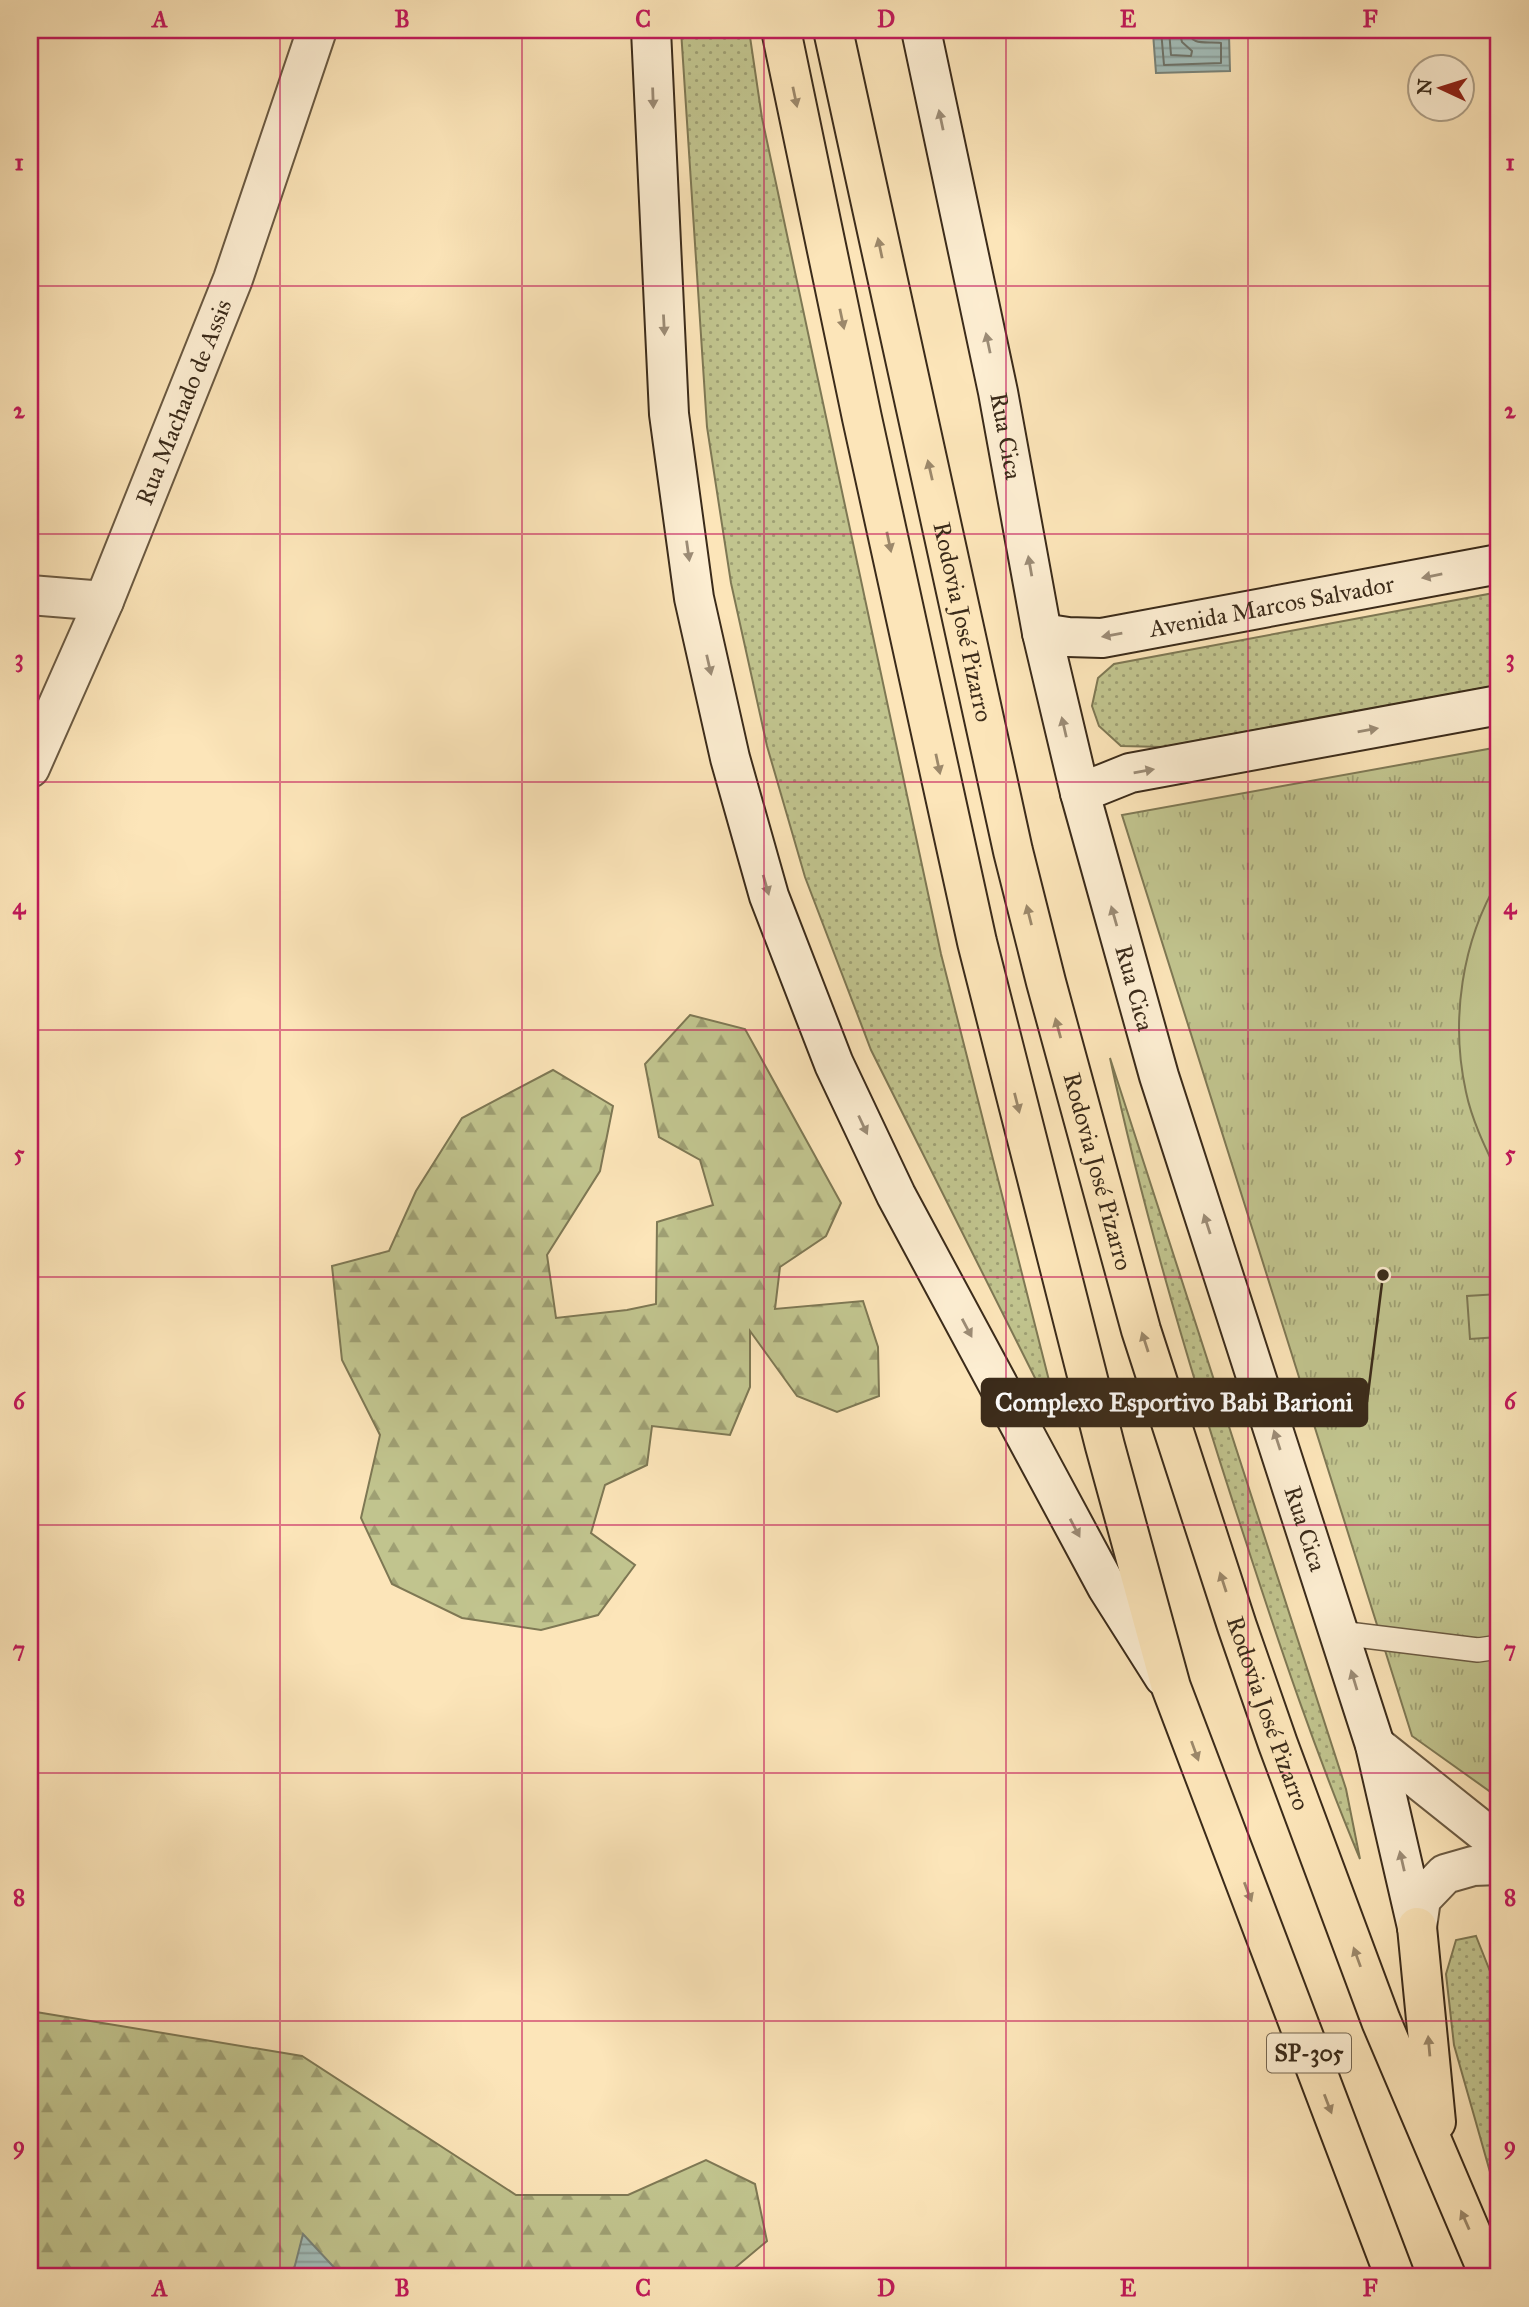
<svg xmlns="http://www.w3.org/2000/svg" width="1529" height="2307" viewBox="0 0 1529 2307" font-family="'IM FELL Great Primer',serif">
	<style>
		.grass { fill: url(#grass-dots); stroke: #7e7854; stroke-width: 2 }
		.forest { fill: url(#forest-firs); stroke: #7e7854; stroke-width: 2 }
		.park { fill: url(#park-tufts); stroke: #7e7854; stroke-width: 2 }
		.garden { fill: #c1c48e; stroke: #7e7854; stroke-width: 2 }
		.water { fill: url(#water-rules); stroke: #798379; stroke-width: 2 }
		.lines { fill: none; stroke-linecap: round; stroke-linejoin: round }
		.shore { stroke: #6f746a; stroke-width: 2 }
		.lane-casing { stroke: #6b5a42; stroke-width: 26 }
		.street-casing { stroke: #6b5a42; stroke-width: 42 }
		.secondary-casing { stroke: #3b2b1a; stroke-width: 42 }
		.primary-casing { stroke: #3b2b1a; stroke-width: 42 }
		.lane { stroke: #fdeed2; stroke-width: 23 }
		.street { stroke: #fdeed2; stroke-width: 38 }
		.secondary { stroke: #fdeed2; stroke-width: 38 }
		.primary { stroke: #fce5b9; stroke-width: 38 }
		.oneway { fill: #9c886a }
		.oneway2 { fill: #9c8c76 }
		.grid { fill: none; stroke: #c2185b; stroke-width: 2; stroke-opacity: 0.55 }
		.labels { text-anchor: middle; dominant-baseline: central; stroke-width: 7; stroke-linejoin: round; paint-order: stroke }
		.shield { fill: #fdeed2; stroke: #756651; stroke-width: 2 }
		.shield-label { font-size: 23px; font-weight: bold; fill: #3b2b1a }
		.street-label { font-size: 24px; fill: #3b2b1a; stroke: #fdeed2 }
		.leader { fill: none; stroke: #3b2b1a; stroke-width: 2.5 }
		.callout-dot { fill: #3b2b1a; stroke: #fdeed2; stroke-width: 2.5 }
		.callout { fill: #3b2b1a; stroke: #3b2b1a; stroke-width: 2.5 }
		.callout-label { font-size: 26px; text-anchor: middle; font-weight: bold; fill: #fff }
		.neatline { fill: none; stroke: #c2185b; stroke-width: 2.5 }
		.grid-label { font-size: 23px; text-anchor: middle; font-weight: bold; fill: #c2185b }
	</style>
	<defs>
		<pattern id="grass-dots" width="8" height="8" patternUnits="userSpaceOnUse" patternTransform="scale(1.75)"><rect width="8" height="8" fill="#c1c48e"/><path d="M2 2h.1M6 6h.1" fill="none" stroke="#9e9f73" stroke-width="1.8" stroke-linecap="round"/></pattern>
		<pattern id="forest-firs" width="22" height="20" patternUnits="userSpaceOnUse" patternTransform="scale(1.75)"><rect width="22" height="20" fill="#c1c48e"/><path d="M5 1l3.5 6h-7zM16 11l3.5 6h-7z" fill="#9e9f73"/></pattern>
		<pattern id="park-tufts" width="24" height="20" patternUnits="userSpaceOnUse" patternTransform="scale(1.75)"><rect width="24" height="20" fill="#c1c48e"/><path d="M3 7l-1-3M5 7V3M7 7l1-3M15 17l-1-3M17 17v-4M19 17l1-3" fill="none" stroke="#9e9f73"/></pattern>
		<pattern id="water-rules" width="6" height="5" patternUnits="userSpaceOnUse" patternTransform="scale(1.75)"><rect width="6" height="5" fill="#a3bdb9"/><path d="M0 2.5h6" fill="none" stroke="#869a96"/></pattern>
	</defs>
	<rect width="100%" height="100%" fill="#fce5b9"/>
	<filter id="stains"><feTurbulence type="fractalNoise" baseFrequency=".00286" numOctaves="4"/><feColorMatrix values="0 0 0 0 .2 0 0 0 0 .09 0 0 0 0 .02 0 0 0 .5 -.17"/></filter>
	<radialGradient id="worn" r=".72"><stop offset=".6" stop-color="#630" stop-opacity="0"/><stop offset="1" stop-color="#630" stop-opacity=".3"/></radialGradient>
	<!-- grass -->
	<g class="grass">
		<path d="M681,30h68l13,88 179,836 117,462 -14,-20 -173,-346 -66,-173 -38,-131 -36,-163 -24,-156z"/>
		<path d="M1499,592v93l-336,62 -42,-1 -22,-20 -7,-20 6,-28 16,-14z"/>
		<path d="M1110,1058l236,731 14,70c-44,-105 -80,-212 -115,-320 -52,-158 -100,-318 -135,-481z"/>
		<path d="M1476,1936l23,58v201l-9,-23 -36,-127 -8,-71 10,-34z"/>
	</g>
	<!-- forest -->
	<g class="forest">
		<path d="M690,1015l55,14 96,174 -15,33 -46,31 -5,42 88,-8 15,46 1,49 -42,16 -40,-16 -47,-65v56l-20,48 -78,-9 -5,39 -42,20 -14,48 44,32 -37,50 -57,15 -79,-12 -70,-34 -31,-66 19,-83 -38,-75 -10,-94 57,-15 27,-60 46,-73 91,-48 60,36 -13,65 -53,84 9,63 71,-8 29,-6 1,-82 56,-17 -13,-45 -41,-23 -14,-73z"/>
		<path d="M30,2011l272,45 214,139h112l78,-35 49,24 12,57 -43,36h-694z"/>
	</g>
	<!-- park -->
	<path class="park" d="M1499,747v1051l-87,-62 -290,-921z"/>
	<!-- garden -->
	<g class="garden">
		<path d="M1499,879v297c-13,-27 -27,-55 -33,-84 -16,-72 -4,-151 33,-213z"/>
		<path d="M1499,1294v43l-29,2 -3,-43z"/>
	</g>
	<!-- water -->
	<g class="water">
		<path d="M1155,30h39l2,5h33l1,36 -74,2 -3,-40z"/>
		<path d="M303,2234l40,43h-51z"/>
	</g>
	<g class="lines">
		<!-- shore -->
		<g class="shore">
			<path d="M1161,30l3,35 57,-2v-20c-13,-2 -31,4 -33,-13"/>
			<path d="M1169,30l2,25 20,1 1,-5 -10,-9 -3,-12"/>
		</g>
		<!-- lane casing -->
		<g class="lane-casing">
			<path id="lane" d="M1340,1633l138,17 21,-3"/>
		</g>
		<!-- street casing -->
		<g class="street-casing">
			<g id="street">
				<path d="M30,595l74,6"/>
				<path id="s1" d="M30,768l74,-167 129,-322 84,-249"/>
				<path d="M1375,1745l124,99"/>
				<path d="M1417,1927l4,-28 24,-25 28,-8 26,-1"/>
			</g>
		</g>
		<!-- secondary casing -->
		<g class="secondary-casing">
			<g id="secondary">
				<path d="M651,30l18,384 25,184 36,160 39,138 65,168 62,131 211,392 57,90"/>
				<path id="s2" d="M921,30l77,362 44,241 38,160 79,283 216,669 42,182"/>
				<path id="s3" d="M1042,633l26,4 34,1 397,-74"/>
				<path d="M1080,793l50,-20 369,-68"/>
			</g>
		</g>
		<!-- primary casing -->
		<g class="primary-casing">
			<g id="primary">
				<path d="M781,30l81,388 115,524 128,504 66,241 224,590"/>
				<path id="s4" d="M833,30l180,821 33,131 95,348 96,296 41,118 103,277 109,256"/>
				<path d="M1417,1927l19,195"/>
			</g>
		</g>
		<!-- lane -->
		<use href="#lane" class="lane"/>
		<!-- street -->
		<use href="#street" class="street"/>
		<!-- secondary -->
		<use href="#secondary" class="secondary"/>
		<!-- primary -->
		<use href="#primary" class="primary"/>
	</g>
	<!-- one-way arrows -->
	<defs><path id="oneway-solid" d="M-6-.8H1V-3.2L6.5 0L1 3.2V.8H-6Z" transform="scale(1.75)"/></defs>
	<g class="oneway">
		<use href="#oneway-solid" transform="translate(795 97) rotate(78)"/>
		<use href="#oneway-solid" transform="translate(880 248) rotate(-102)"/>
		<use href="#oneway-solid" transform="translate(842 319) rotate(78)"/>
		<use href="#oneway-solid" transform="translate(930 470) rotate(-103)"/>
		<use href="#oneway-solid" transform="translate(889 542) rotate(78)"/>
		<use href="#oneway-solid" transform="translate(938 764) rotate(78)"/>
		<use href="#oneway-solid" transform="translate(1029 915) rotate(-104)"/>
		<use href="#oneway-solid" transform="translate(1058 1028) rotate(-105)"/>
		<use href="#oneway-solid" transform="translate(1017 1103) rotate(76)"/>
		<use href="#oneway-solid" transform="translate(1145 1342) rotate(-108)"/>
		<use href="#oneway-solid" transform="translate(1223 1582) rotate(-108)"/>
		<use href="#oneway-solid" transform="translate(1195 1751) rotate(70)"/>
		<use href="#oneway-solid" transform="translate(1248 1892) rotate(69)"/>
		<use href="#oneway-solid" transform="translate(1357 1957) rotate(-110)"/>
		<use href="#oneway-solid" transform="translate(1429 2046) rotate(-95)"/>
		<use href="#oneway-solid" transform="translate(1328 2104) rotate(69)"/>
		<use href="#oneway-solid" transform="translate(1465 2220) rotate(-114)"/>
	</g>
	<g class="oneway2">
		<use href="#oneway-solid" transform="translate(653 98) rotate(88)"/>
		<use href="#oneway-solid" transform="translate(941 120) rotate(-102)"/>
		<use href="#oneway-solid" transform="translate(664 325) rotate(87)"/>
		<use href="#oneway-solid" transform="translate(988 343) rotate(-102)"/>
		<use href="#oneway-solid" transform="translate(688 551) rotate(82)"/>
		<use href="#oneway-solid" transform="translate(1030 566) rotate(-100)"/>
		<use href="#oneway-solid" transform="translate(1432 576) rotate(169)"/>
		<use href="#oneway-solid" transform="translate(1112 635) rotate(170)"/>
		<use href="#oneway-solid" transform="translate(709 665) rotate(77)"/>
		<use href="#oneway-solid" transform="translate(1064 727) rotate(-103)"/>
		<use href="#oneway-solid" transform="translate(1368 730) rotate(-10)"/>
		<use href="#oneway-solid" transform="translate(1144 771) rotate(-10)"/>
		<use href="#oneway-solid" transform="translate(766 885) rotate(74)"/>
		<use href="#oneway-solid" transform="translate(1114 916) rotate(-106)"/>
		<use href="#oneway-solid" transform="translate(863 1125) rotate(65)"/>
		<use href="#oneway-solid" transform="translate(1207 1224) rotate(-108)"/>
		<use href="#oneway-solid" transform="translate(967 1328) rotate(62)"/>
		<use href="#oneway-solid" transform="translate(1277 1440) rotate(-108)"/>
		<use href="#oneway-solid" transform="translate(1075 1528) rotate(62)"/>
		<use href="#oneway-solid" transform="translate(1354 1680) rotate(-107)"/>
		<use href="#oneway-solid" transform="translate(1402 1861) rotate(-103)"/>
	</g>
	<!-- grid -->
	<path class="grid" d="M280,30v2247M522,30v2247M764,30v2247M1006,30v2247M1248,30v2247M30,286h1469M30,534h1469M30,782h1469M30,1030h1469M30,1277h1469M30,1525h1469M30,1773h1469M30,2021h1469"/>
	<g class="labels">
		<!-- shield labels -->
		<rect class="shield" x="1267" y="2033.5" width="84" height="39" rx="5"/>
		<g class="shield-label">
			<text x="1309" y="2053">SP-305</text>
		</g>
		<!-- street labels -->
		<g class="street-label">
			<text stroke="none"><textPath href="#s1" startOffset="397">Rua Machado de Assis</textPath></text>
			<text stroke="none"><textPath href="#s2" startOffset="415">Rua Cica</textPath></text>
			<text stroke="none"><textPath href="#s3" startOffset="233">Avenida Marcos Salvador</textPath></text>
			<text stroke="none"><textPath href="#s4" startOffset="606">Rodovia José Pizarro</textPath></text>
			<text stroke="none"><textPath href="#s2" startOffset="982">Rua Cica</textPath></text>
			<text stroke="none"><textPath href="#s4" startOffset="1172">Rodovia José Pizarro</textPath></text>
			<text stroke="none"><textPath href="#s2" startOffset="1549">Rua Cica</textPath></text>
			<text stroke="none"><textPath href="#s4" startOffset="1740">Rodovia José Pizarro</textPath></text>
		</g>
	</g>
	<!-- callouts -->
	<path class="leader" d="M1383 1275L1367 1402"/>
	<circle class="callout-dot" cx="1383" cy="1275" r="7"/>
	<rect class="callout" x="982" y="1379" width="385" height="47" rx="7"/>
	<g class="callout-label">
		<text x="1174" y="1411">Complexo Esportivo Babi Barioni</text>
	</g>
	<!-- margin -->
	<rect width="1529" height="2307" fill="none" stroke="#fce5b9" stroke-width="77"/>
	<!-- north arrow -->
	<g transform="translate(1441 88) rotate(274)"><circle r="33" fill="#fdeed2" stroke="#afa088" stroke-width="2"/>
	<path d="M0-5L12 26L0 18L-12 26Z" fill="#8f2418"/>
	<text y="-10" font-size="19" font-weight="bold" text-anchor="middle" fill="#3b2b1a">N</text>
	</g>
	<rect x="38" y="38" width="1452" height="2230" class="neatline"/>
	<g class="grid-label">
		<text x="160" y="27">A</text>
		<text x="402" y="27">B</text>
		<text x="643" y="27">C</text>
		<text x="886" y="27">D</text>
		<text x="1128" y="27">E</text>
		<text x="1370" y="27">F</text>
		<text x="19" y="170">1</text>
		<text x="1510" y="170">1</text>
		<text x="19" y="418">2</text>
		<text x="1510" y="418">2</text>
		<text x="19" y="666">3</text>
		<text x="1510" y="666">3</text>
		<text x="19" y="914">4</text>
		<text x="1510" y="914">4</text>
		<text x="19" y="1161">5</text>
		<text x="1510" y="1161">5</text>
		<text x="19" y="1409">6</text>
		<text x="1510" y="1409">6</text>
		<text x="19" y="1657">7</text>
		<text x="1510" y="1657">7</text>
		<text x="19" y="1905">8</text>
		<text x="1510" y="1905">8</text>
		<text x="19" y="2153">9</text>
		<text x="1510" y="2153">9</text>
		<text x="160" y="2296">A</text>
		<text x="402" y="2296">B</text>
		<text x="643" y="2296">C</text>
		<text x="886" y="2296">D</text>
		<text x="1128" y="2296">E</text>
		<text x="1370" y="2296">F</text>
	</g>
	<rect width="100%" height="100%" filter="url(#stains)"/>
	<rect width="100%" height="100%" fill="url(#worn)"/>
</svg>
